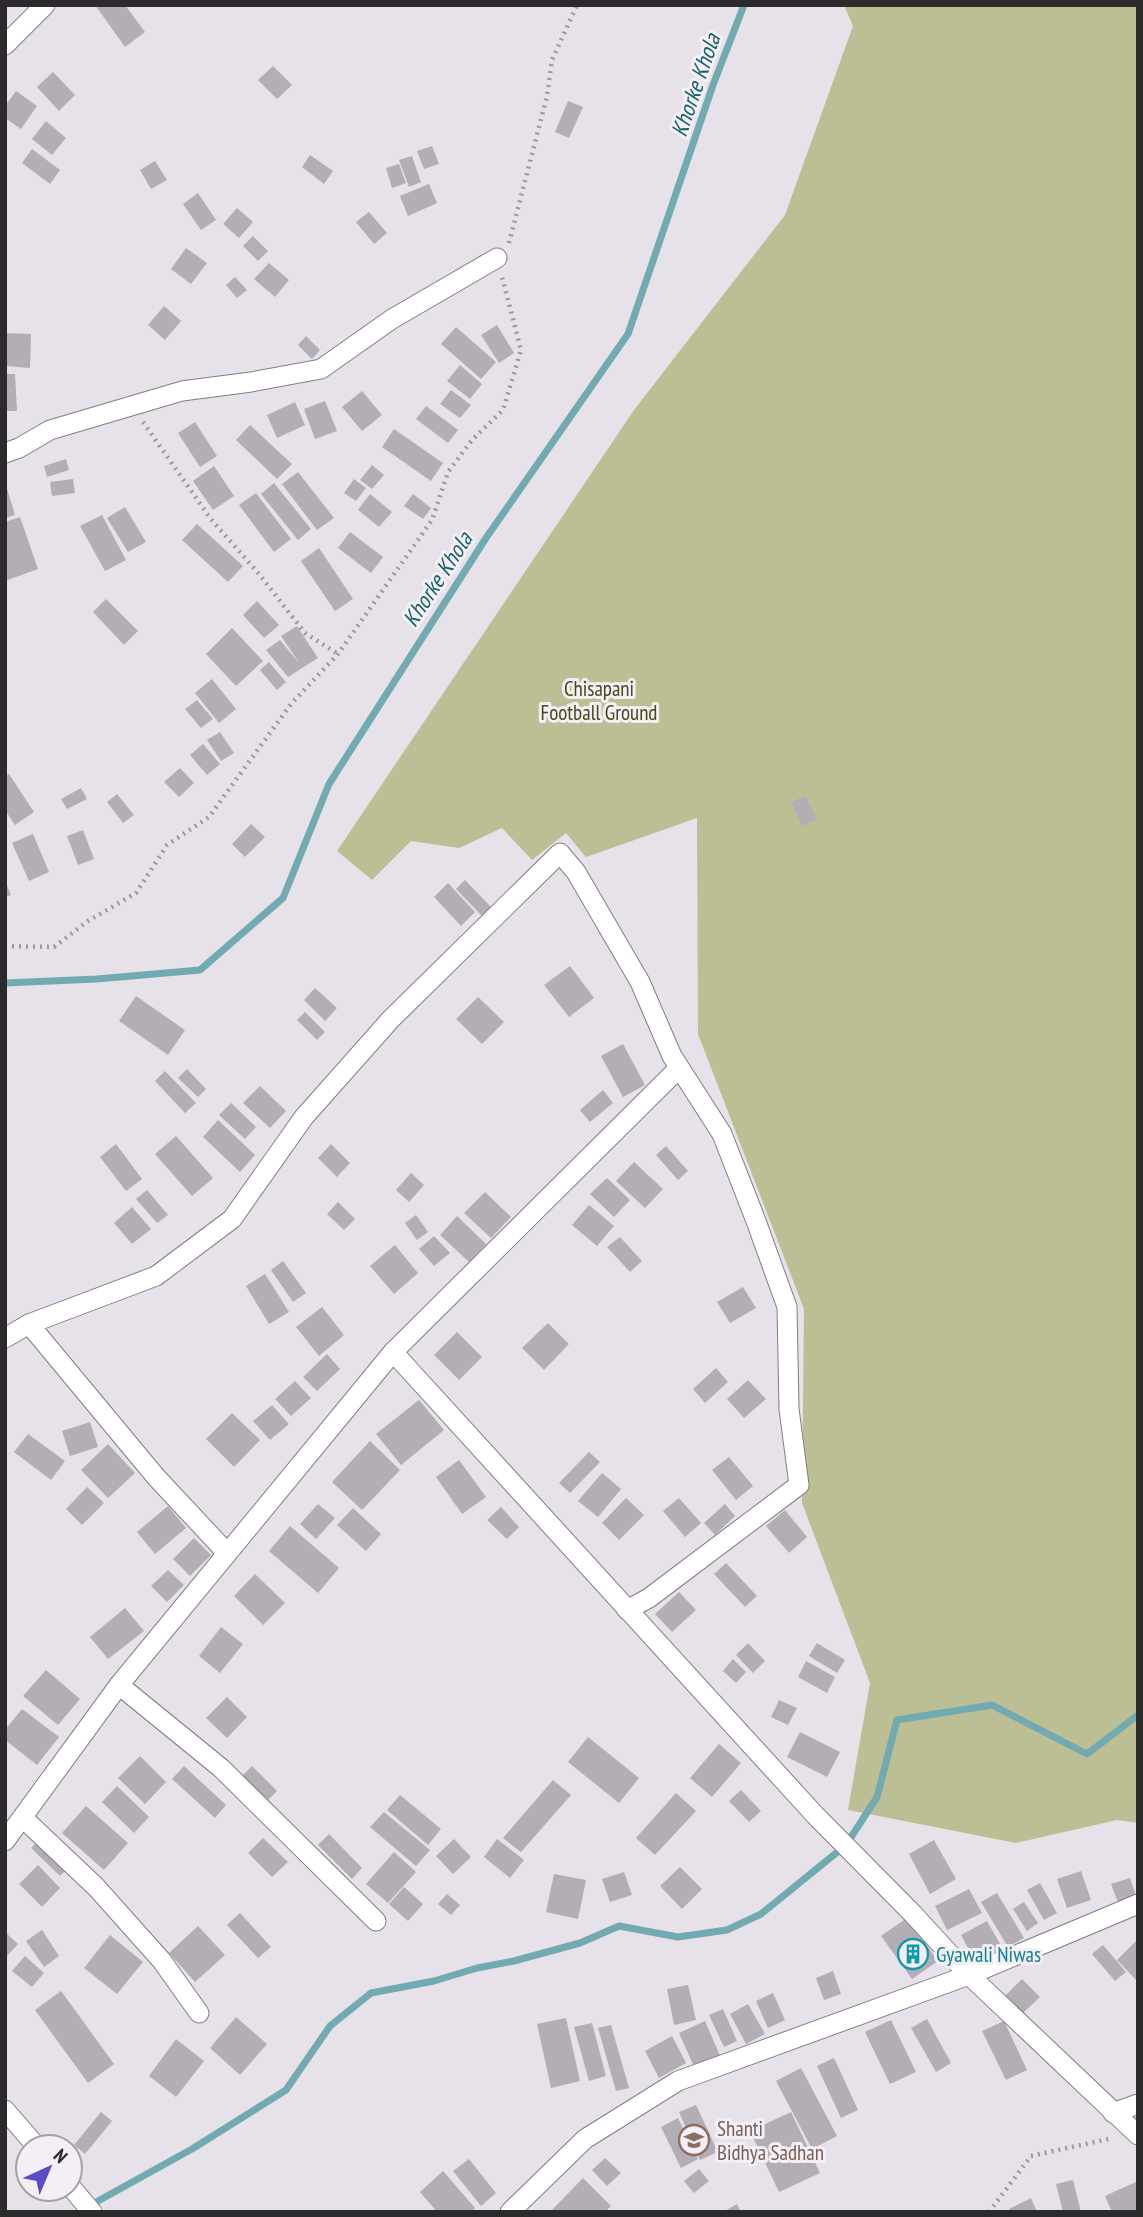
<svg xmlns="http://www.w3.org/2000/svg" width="1143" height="2217" viewBox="0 0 1143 2217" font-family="'PT Sans Narrow',sans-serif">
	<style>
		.green { fill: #bcbf94 }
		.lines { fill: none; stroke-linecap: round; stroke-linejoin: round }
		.stream { stroke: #72aab1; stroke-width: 7 }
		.building { fill: #b3adb5 }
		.minor-casing { stroke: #827d84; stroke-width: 21 }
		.path { stroke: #9c989d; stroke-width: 4.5; stroke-dasharray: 2 5; stroke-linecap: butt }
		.minor { stroke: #fff; stroke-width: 19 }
		.labels { text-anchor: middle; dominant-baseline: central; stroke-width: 6; stroke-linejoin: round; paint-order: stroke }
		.park-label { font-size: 21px; fill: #484917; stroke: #f4eff6 }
		.culture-label { font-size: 21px; fill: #0d838f; stroke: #f4eff6; text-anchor: start }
		.education-label { font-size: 21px; fill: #785e54; stroke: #f4eff6; text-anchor: start }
		.water-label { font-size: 23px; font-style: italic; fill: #15626b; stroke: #f4eff6 }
	</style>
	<rect width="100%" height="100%" fill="#e7e1e9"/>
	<!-- green -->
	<path class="green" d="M844,5h294v1818l-21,-3 -101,23 -168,-33 22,-127 -68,-180 2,-194 -106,-275 -1,-216 -111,39 -20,-24 -34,27 -30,-32 -43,20 -48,-7 -39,39 -35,-29 297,-441 151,-195 68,-189z"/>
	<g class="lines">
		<!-- stream -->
		<g class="stream">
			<path d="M5,983l92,-4 103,-9 83,-72 46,-114 157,-246 142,-204 85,-249 31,-80"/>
			<path d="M89,2206l103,-57 94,-59 44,-64 41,-33 63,-12 43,-13 37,-7 66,-18 39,-17 59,11 49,-7 34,-16 85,-69 31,-48 20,-77 95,-15 95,49 51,-39"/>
		</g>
	</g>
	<!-- building -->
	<g class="building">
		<path d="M95,5h30l20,27 -20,15z"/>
		<path d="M273,66l19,19 -15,14 -19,-19z"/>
		<path d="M53,72l22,23 -16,16 -22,-24z"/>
		<path d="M16,91l21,15 -16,23 -16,-11v-12z"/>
		<path d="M568,101l15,6 -14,31 -14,-6z"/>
		<path d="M46,121l20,17 -14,17 -20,-16z"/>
		<path d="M432,146l7,18 -15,5 -7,-18z"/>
		<path d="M32,149l28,21 -10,14 -28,-21z"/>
		<path d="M310,155l23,16 -9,13 -22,-17z"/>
		<path d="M412,156l9,26 -12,5 -10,-27z"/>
		<path d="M155,161l12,19 -16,9 -11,-19z"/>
		<path d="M399,164l7,19 -14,5 -6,-20z"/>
		<path d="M429,184l8,19 -29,13 -8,-20z"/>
		<path d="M198,193l18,27 -15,10 -18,-26z"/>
		<path d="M237,208l16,14 -14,16 -16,-14z"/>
		<path d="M369,212l18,21 -13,11 -18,-22z"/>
		<path d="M253,236l15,15 -10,10 -15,-15z"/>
		<path d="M186,248l21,15 -16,21 -20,-15z"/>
		<path d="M269,263l20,17 -14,17 -21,-18z"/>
		<path d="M235,277l12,13 -10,8 -11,-13z"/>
		<path d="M164,306l17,15 -16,19 -17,-15z"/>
		<path d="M497,325l17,28 -15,10 -18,-28z"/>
		<path d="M456,327l40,35 -15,17 -40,-35z"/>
		<path d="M5,333l26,1 -1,34 -25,-2z"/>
		<path d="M306,336l14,14 -8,9 -14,-14z"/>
		<path d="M460,365l22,19 -12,15 -23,-18z"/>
		<path d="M5,374h10l2,37h-12z"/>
		<path d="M451,390l20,15 -11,13 -20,-14z"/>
		<path d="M362,391l20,24 -20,16 -20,-24z"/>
		<path d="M325,401l12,30 -22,8 -11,-30z"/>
		<path d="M295,402l10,23 -28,13 -10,-23z"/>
		<path d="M426,406l32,24 -10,13 -32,-24z"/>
		<path d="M195,422l22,34 -17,11 -22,-34z"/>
		<path d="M250,425l42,39 -15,15 -41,-39z"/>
		<path d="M394,429l49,34 -12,18 -49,-34z"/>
		<path d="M66,459l3,11 -22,7 -3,-11z"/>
		<path d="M372,465l12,10 -12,14 -12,-9z"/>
		<path d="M214,466l20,30 -21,14 -20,-29z"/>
		<path d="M298,472l36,46 -17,12 -35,-46z"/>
		<path d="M73,479l2,14 -23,3 -2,-14z"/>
		<path d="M354,479l12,9 -10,13 -12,-8z"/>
		<path d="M5,482l10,33 -10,3z"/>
		<path d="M274,483l37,46 -13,11 -37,-46z"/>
		<path d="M256,493l35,46 -17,13 -35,-47z"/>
		<path d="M370,494l22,18 -13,15 -21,-17z"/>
		<path d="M413,494l18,14 -8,11 -19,-13z"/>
		<path d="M125,507l21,35 -18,10 -21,-34z"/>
		<path d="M102,515l24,45 -21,11 -25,-45z"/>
		<path d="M20,517l18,52 -33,12v-59z"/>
		<path d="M197,524l46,42 -15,16 -46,-42z"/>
		<path d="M350,532l33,25 -12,16 -33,-25z"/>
		<path d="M319,548l34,51 -18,12 -34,-50z"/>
		<path d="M106,599l32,32 -14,14 -31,-33z"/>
		<path d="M257,601l22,24 -15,13 -21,-23z"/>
		<path d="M297,626l21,32 -30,19 -22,-27 14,-10 20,24 -19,-28z"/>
		<path d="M232,628l31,33 -27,25 -30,-32z"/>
		<path d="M269,662l17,20 -9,8 -17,-20z"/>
		<path d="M212,679l24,30 -17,14 -24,-30z"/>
		<path d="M197,700l16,19 -12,9 -16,-19z"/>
		<path d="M220,732l14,21 -13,8 -14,-21z"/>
		<path d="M203,744l17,20 -13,11 -17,-20z"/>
		<path d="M180,768l14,15 -15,14 -15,-15z"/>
		<path d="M9,774l25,38 -19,13 -10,-15v-33z"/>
		<path d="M81,788l6,11 -20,10 -6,-10z"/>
		<path d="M117,794l17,21 -11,8 -16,-21z"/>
		<path d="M805,796l12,23 -15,7 -11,-24z"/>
		<path d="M251,824l14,13 -20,20 -13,-13z"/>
		<path d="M83,830l11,29 -16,6 -11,-29z"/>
		<path d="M33,834l16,38 -20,9 -17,-38z"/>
		<path d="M465,880l27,28 -9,9 -27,-28z"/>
		<path d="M5,881l6,14 -6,2z"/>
		<path d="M448,883l27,29 -14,14 -27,-29z"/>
		<path d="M570,966l24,32 -25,19 -25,-32z"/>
		<path d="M315,988l22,20 -12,13 -21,-21z"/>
		<path d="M136,996l49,34 -17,25 -49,-34z"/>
		<path d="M478,997l26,25 -22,22 -26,-25z"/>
		<path d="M305,1012l20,20 -8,8 -20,-20z"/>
		<path d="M623,1044l22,41 -22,12 -22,-41z"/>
		<path d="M187,1069l19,20 -8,8 -20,-19z"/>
		<path d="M165,1071l31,32 -11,10 -30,-32z"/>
		<path d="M260,1086l26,25 -16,17 -27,-25z"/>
		<path d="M603,1090l10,13 -23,19 -10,-12z"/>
		<path d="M231,1103l25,24 -11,12 -26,-24z"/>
		<path d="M218,1120l37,35 -15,17 -37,-35z"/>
		<path d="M176,1136l37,42 -21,18 -37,-42z"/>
		<path d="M116,1144l26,35 -16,12 -26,-34z"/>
		<path d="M331,1144l19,19 -13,14 -19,-19z"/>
		<path d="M666,1146l22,25 -10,9 -22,-25z"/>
		<path d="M634,1162l29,27 -18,19 -29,-27z"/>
		<path d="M411,1173l13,12 -15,17 -13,-12z"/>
		<path d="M607,1178l23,22 -16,17 -24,-23z"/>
		<path d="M147,1190l21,25 -11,8 -21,-24z"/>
		<path d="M485,1192l26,25 -20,21 -27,-25z"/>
		<path d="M338,1202l17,17 -11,11 -17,-16z"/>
		<path d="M589,1205l25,21 -17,20 -25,-21z"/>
		<path d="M132,1207l19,22 -19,15 -18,-21z"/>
		<path d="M416,1215l12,17 -11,8 -12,-17z"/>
		<path d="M457,1216l29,28 -17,18 -29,-27z"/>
		<path d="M434,1236l16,17 -16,13 -15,-17z"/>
		<path d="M620,1237l22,24 -12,11 -23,-25z"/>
		<path d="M395,1245l23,28 -24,21 -24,-28z"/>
		<path d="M283,1261l23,32 -13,9 -22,-32z"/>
		<path d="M265,1274l24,38 -20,12 -23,-38z"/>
		<path d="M743,1287l13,21 -26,15 -13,-21z"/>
		<path d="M322,1307l22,28 -25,21 -23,-29z"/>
		<path d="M548,1323l21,21 -25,26 -22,-22z"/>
		<path d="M457,1332l25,25 -23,23 -25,-25z"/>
		<path d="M327,1354l13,15 -23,22 -14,-14z"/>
		<path d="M716,1368l12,14 -23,21 -12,-14z"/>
		<path d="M748,1380l18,19 -22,19 -17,-19z"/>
		<path d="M295,1381l16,17 -20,18 -16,-17z"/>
		<path d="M419,1400l25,30 -43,35 -25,-31z"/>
		<path d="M272,1405l17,19 -19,16 -17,-19z"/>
		<path d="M232,1413l28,27 -26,27 -28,-28z"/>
		<path d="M90,1422l8,25 -28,9 -8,-25z"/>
		<path d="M28,1434l37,27 -14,19 -37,-28z"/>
		<path d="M370,1441l30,29 -38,40 -30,-28z"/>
		<path d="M108,1444l27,29 -27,25 -27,-28z"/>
		<path d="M589,1452l11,10 -30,31 -11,-10z"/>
		<path d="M729,1457l24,29 -17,14 -24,-30z"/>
		<path d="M459,1460l27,37 -24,17 -26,-37z"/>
		<path d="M602,1473l19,16 -23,28 -20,-16z"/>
		<path d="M87,1487l17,16 -22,22 -16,-16z"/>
		<path d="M626,1498l18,17 -25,25 -17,-17z"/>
		<path d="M679,1498l22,25 -16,14 -22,-26z"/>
		<path d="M318,1504l17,14 -19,21 -16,-15z"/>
		<path d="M725,1504l10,12 -20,19 -11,-12z"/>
		<path d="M168,1506l18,22 -31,26 -18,-22z"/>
		<path d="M501,1507l18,20 -12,12 -20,-19z"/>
		<path d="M353,1508l28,26 -15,17 -29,-26z"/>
		<path d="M785,1510l22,27 -18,16 -23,-27z"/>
		<path d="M290,1526l49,42 -21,25 -49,-42z"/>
		<path d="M194,1538l17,17 -21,21 -17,-17z"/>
		<path d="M726,1563l31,33 -12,11 -31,-33z"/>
		<path d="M168,1570l16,15 -17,17 -16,-16z"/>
		<path d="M255,1574l30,29 -22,22 -29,-29z"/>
		<path d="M679,1592l17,18 -24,22 -17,-18z"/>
		<path d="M125,1608l19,23 -36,28 -18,-22z"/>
		<path d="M221,1627l22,17 -23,29 -21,-17z"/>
		<path d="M748,1643l17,18 -12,12 -17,-18z"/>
		<path d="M817,1643l28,17 -8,13 -28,-17z"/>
		<path d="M733,1659l13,13 -10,11 -13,-12z"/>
		<path d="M806,1661l29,16 -8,16 -29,-16z"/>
		<path d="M46,1670l34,29 -22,26 -35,-29z"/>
		<path d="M227,1697l20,20 -20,21 -21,-20z"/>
		<path d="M779,1700l18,8 -9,17 -17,-8z"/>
		<path d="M22,1709l37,28 -22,28 -32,-25v-10z"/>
		<path d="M800,1732l40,20 -13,25 -40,-20z"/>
		<path d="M588,1737l51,41 -20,25 -51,-41z"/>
		<path d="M719,1744l22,19 -29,34 -22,-19z"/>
		<path d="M140,1756l26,26 -21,22 -27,-26z"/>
		<path d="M184,1766l42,39 -11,13 -43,-39z"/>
		<path d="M252,1766l25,25 -11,11 -25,-25z"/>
		<path d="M553,1780l18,15 -50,57 -18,-14z"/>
		<path d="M117,1786l32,31 -15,16 -32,-31z"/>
		<path d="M741,1790l20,21 -12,11 -20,-21z"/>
		<path d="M676,1793l20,18 -41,44 -19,-17z"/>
		<path d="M400,1795l41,34 -13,16 -41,-35z"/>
		<path d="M86,1806l42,37 -24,27 -42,-37z"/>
		<path d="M384,1812l46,38 -14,16 -46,-39z"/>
		<path d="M329,1834l33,34 -10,11 -34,-34z"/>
		<path d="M263,1838l25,24 -16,15 -24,-24z"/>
		<path d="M40,1839l29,28 -9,9 -29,-28z"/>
		<path d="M454,1839l17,18 -18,17 -17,-18z"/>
		<path d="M497,1839l27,21 -14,18 -26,-21z"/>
		<path d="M934,1840l22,39 -26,15 -21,-40z"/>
		<path d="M394,1852l22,20 -28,31 -22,-19z"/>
		<path d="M38,1865l22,23 -18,19 -23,-23z"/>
		<path d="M680,1867l22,22 -20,20 -22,-23z"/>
		<path d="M1081,1871l10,29 -24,8 -10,-29z"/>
		<path d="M624,1872l8,23 -22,7 -8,-23z"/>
		<path d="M554,1874l32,6 -8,39 -32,-7z"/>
		<path d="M1130,1878l7,21 -18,6 -8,-21z"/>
		<path d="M1040,1883l17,30 -13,7 -17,-30z"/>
		<path d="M404,1887l19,17 -15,17 -19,-17z"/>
		<path d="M969,1889l13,24 -35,17 -12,-24z"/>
		<path d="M997,1893l27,45 -16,9 -27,-45z"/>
		<path d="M447,1894l13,11 -9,10 -13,-11z"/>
		<path d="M1024,1902l14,21 -11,8 -14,-22z"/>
		<path d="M240,1913l31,34 -13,11 -31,-33z"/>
		<path d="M907,1918l31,43 -26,18 -31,-43z"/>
		<path d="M987,1921l16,28 -26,15 -16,-29z"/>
		<path d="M198,1926l27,29 -30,27 -26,-29z"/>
		<path d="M42,1930l17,26 -15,11 -18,-26z"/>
		<path d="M5,1932l13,12 -13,14z"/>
		<path d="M110,1935l33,27 -26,32 -33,-26z"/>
		<path d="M1138,1939v43l-21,-22z"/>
		<path d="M1103,1945l23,27 -11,9 -23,-27z"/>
		<path d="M25,1956l19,17 -12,14 -20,-16z"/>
		<path d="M833,1971l8,23 -17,6 -8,-22z"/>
		<path d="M1022,1979l18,18 -20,19 -17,-18z"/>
		<path d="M688,1985l8,35 -22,5 -7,-36z"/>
		<path d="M61,1991l53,73 -26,19 -53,-73z"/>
		<path d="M773,1993l12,27 -17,8 -12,-27z"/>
		<path d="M748,2004l17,30 -19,10 -16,-30z"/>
		<path d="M723,2009l14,32 -13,6 -15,-32z"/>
		<path d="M236,2017l31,27 -27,31 -30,-27z"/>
		<path d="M566,2018l14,63 -29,7 -14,-64z"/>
		<path d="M927,2019l24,44 -15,9 -25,-44z"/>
		<path d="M891,2020l25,52 -26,12 -25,-52z"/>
		<path d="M705,2021l16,37 -26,11 -16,-36z"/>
		<path d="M1004,2021l23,49 -21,10 -24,-49z"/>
		<path d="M592,2023l14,53 -17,5 -15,-54z"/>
		<path d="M611,2025l18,63 -13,3 -18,-63z"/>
		<path d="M672,2036l14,27 -27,15 -14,-27z"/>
		<path d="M176,2039l28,22 -28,36 -27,-21z"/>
		<path d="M834,2058l24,52 -17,8 -24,-52z"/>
		<path d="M801,2068l36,68 -25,13 -36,-68z"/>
		<path d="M696,2105l22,47 -18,8 -21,-48z"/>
		<path d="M101,2112l11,9 -27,33 -11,-9z"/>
		<path d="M791,2112l29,61 -41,19 -29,-61z"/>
		<path d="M678,2118l20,41 -17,9 -20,-41z"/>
		<path d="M605,2158l16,15 -14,13 -15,-16z"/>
		<path d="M469,2159l27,34 -15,13 -28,-35z"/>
		<path d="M699,2169l10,12 -15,12 -10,-12z"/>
		<path d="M443,2171l32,37 -4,4h-34l-17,-20z"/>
		<path d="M583,2178l28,28 -6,6h-55z"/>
		<path d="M1073,2180l8,32h-18l-7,-28z"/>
		<path d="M1138,2181v29l-26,2 -7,-16z"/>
		<path d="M1031,2198l6,14h-26l-2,-3z"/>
		<path d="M737,2204l4,8h-18z"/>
	</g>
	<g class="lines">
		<!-- minor casing -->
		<g class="minor-casing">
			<g id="minor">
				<path d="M5,45l40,-40"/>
				<path d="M5,453l14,-5 31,-18 132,-39 69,-9 70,-13 71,-50 105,-61"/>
				<path d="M29,1324l127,153 71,76"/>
				<path d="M5,1338l24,-14 127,-48 76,-57 72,-102 87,-98 169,-166 16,19 64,110 32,74 50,78 34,87 31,86 2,102 10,76 -150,113 -22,12"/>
				<path d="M393,1352l422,463 98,99 56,61 169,160"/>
				<path d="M119,1685l102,83 155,153"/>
				<path d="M23,1818l73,69 66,74 37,52"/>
				<path d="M5,1841l114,-156 274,-333 286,-284"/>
				<path d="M5,2110l32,37"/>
				<path d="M1113,2113l25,-9"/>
				<path d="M70,2186l22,26"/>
				<path d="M510,2212l75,-73 93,-58 291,-106 169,-71"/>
			</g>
		</g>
		<!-- path -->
		<g class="path">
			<path d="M509,243l38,-147 5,-36 25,-55"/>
			<path d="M143,422l67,96 49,56 46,59 33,21"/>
			<path d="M5,946l49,1 34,-26 48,-28 31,-48 42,-28 82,-113 47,-50 94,-134 16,-48 24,-32 31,-30 18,-60 -19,-73"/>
			<path d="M989,2212l42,-56 82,-18"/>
		</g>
		<!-- minor -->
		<use href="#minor" class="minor"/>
	</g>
	<!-- icons -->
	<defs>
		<g id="building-ring" transform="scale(1.575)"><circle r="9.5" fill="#f4eff6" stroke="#0f9aa8" stroke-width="1.5"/><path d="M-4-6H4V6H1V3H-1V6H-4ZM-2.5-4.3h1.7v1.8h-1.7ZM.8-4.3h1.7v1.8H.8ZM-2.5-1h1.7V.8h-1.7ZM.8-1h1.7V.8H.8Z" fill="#0f9aa8"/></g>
		<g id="school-ring" transform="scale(1.575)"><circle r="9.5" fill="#f4eff6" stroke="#8d6e63" stroke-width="1.5"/><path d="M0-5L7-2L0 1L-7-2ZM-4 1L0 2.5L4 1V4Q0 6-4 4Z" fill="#8d6e63"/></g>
	</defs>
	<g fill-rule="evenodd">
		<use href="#building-ring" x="913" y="1954"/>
		<use href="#school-ring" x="694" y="2140"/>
	</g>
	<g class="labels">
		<!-- park labels -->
		<g class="park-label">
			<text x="599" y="688">Chisapani<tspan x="599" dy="24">Football Ground</tspan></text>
		</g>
		<!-- culture labels -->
		<g class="culture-label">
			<text x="936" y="1954">Gyawali Niwas</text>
		</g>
		<!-- education labels -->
		<g class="education-label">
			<text x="717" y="2128">Shanti<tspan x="717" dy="24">Bidhya Sadhan</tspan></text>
		</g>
		<!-- water labels -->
		<g class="water-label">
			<text transform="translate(695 85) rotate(-71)">Khorke Khola</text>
			<text transform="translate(437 579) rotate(-57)">Khorke Khola</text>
		</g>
	</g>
	<!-- border -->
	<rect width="1143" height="2217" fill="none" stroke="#2c2a2c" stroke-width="14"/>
	<!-- north arrow -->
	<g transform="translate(49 2168) rotate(44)"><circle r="33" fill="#f4eff6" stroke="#a4a0a5" stroke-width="2"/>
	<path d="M0-5L12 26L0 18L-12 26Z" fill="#5a4cc4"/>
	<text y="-10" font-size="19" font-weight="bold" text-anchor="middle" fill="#2c2a2c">N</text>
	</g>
</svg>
